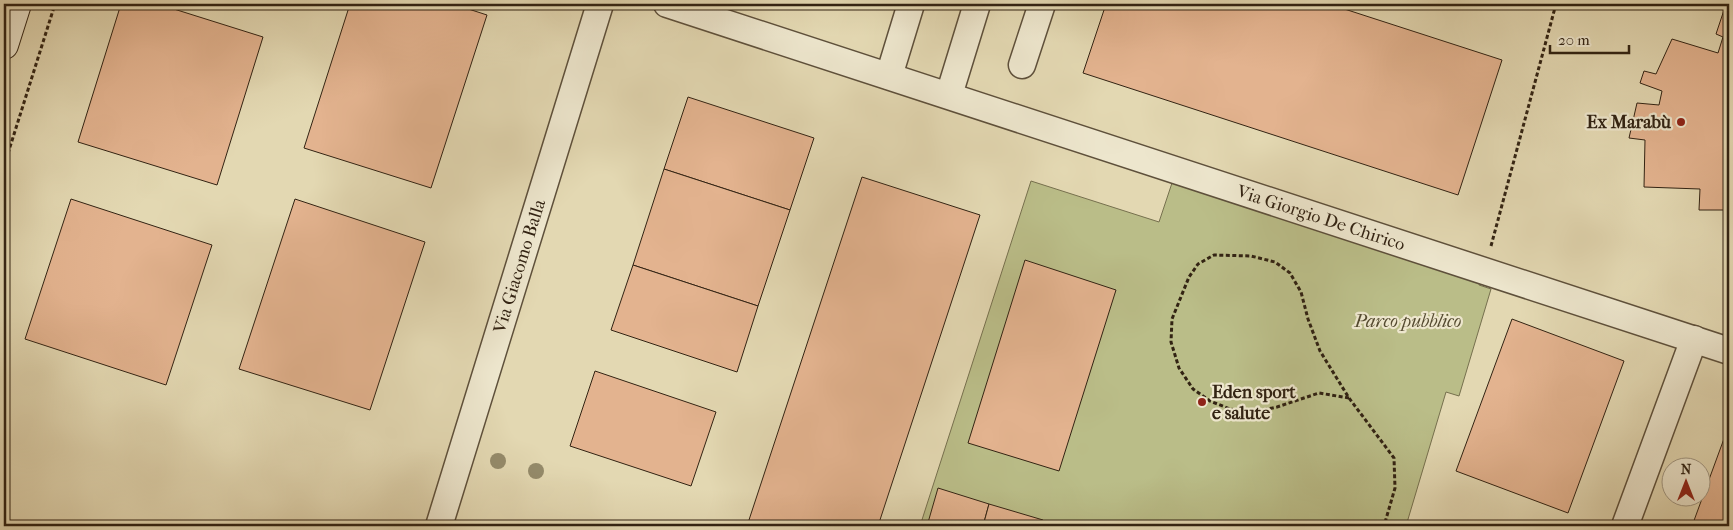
<svg xmlns="http://www.w3.org/2000/svg" width="1733" height="530" viewBox="0 0 1733 530" font-family="'IM FELL French Canon',serif">
	<style>
		.green { fill: #babd88; stroke: #76704e }
		.building { fill: #e3b38f; stroke: #322313 }
		.lines { fill: none; stroke-linecap: round; stroke-linejoin: round }
		.minor-casing { stroke: #5e503b; stroke-width: 29 }
		.secondary-casing { stroke: #322313; stroke-width: 30 }
		.path { stroke: #322313; stroke-width: 3; stroke-dasharray: 4 2.5; stroke-linecap: butt }
		.minor { stroke: #ede6cd; stroke-width: 26 }
		.secondary { stroke: #ede6cd; stroke-width: 28 }
		.tree { fill: #948a6a }
		.poi-dot { fill: #8f2418; stroke: #ede6cd; stroke-width: 2 }
		.labels { text-anchor: middle; dominant-baseline: central; stroke-width: 4.5; stroke-linejoin: round; paint-order: stroke }
		.poi-label { font-size: 18px; font-weight: bold; fill: #322313; stroke: #ede6cd; text-anchor: end }
		.street-label { font-size: 18px; fill: #322313; stroke: #ede6cd }
		.park-label { font-size: 18px; font-style: italic; fill: #544a30; stroke: #ede6cd }
	</style>
	<rect width="100%" height="100%" fill="#e3d8b2"/>
	<filter id="stains"><feTurbulence type="fractalNoise" baseFrequency=".004" numOctaves="4"/><feColorMatrix values="0 0 0 0 .2 0 0 0 0 .09 0 0 0 0 .02 0 0 0 .5 -.17"/></filter>
	<radialGradient id="worn" r=".72"><stop offset=".6" stop-color="#630" stop-opacity="0"/><stop offset="1" stop-color="#630" stop-opacity=".3"/></radialGradient>
	<!-- green -->
	<path class="green" d="M1174,177l307,101 -2,7 12,4 -32,107 -13,-4 -40,134h-486l111,-345 128,41z"/>
	<!-- building -->
	<g class="building">
		<path d="M121,4h37l105,33 -46,148 -139,-43z"/>
		<path d="M350,4h103l34,11 -56,173 -127,-40z"/>
		<path d="M1106,4h223l173,56 -44,135 -375,-122z"/>
		<path d="M1726,4h3v206h-30l1,-21 -56,-2 1,-47 -16,-2 8,-35 22,2 3,-14 -22,-8 4,-12 12,3 16,-35 46,14 5,-16 -7,-3z"/>
		<path d="M688,97l126,41 -24,72 -126,-41z"/>
		<path d="M664,169l126,41 -32,96 -125,-41z"/>
		<path d="M862,177l118,38 -102,311h-131z"/>
		<path d="M71,199l141,46 -46,140 -141,-46z"/>
		<path d="M295,199l130,43 -55,168 -131,-41z"/>
		<path d="M1025,260l91,30 -57,181 -91,-28z"/>
		<path d="M633,265l125,41 -21,66 -126,-42z"/>
		<path d="M1512,319l112,42 -56,152 -112,-42z"/>
		<path d="M595,371l121,41 -25,74 -121,-40z"/>
		<path d="M1729,425v101h-37z"/>
		<path d="M938,488l51,16 -6,22h-56z"/>
		<path d="M989,504l54,16 -2,6h-58z"/>
	</g>
	<g class="lines">
		<!-- minor casing -->
		<g class="minor-casing">
			<g id="minor">
				<path id="s1" d="M667,4l1062,347"/>
				<path d="M1022,65l20,-61"/>
				<path d="M889,76l22,-72"/>
				<path d="M949,95l28,-91"/>
				<path id="s2" d="M439,526l161,-522"/>
				<path d="M1625,526l69,-187"/>
			</g>
		</g>
		<!-- secondary casing -->
		<g class="secondary-casing">
			<path id="secondary" d="M4,45l13,-41"/>
		</g>
		<!-- path -->
		<g class="path">
			<path d="M4,166l51,-162"/>
			<path d="M1491,246l65,-242"/>
			<path d="M1349,398l-30,-5 -42,14 -23,5 -24,-3 -20,-8 -17,-12 -14,-21 -8,-26 1,-23 17,-42 9,-13 16,-9 37,1 24,6 15,11 11,19 7,27 12,32 29,47 45,60 1,30 -11,38"/>
		</g>
		<!-- minor -->
		<use href="#minor" class="minor"/>
		<!-- secondary -->
		<use href="#secondary" class="secondary"/>
	</g>
	<!-- trees -->
	<g class="tree">
		<circle cx="498" cy="461" r="8"/>
		<circle cx="536" cy="471" r="8"/>
	</g>
	<!-- markers -->
	<g class="poi-dot">
		<circle cx="1681" cy="122" r="5"/>
		<circle cx="1202" cy="402" r="5"/>
	</g>
	<g class="labels">
		<!-- poi labels -->
		<g class="poi-label">
			<text x="1671" y="122">Ex Marabù</text>
			<text x="1212" y="392" text-anchor="start">Eden sport<tspan x="1212" dy="21">e salute</tspan></text>
		</g>
		<!-- street labels -->
		<g class="street-label">
			<text stroke="none"><textPath href="#s1" startOffset="688">Via Giorgio De Chirico</textPath></text>
			<text stroke="none"><textPath href="#s2" startOffset="272">Via Giacomo Balla</textPath></text>
		</g>
		<!-- park labels -->
		<g class="park-label">
			<text x="1408" y="321">Parco pubblico</text>
		</g>
	</g>
	<!-- margin -->
	<rect width="1733" height="530" fill="none" stroke="#e3d8b2" stroke-width="20"/>
	<rect x="5" y="5" width="1723" height="520" fill="none" stroke="#322313" stroke-width="2.5"/>
	<rect x="10" y="10" width="1713" height="510" fill="none" stroke="#322313"/>
	<!-- north arrow -->
	<g transform="translate(1686 482)"><circle r="24" fill="#ede6cd" stroke="#a29883"/>
	<path d="M0-4L9 19L0 12L-9 19Z" fill="#8f2418"/>
	<text y="-8" font-size="14" font-weight="bold" text-anchor="middle" fill="#322313">N</text>
	</g>
	<!-- scale -->
	<path d="M1550 45v8h79v-8" fill="none" stroke="#322313" stroke-width="2.5"/>
	<text x="1558" y="45" font-size="15" fill="#322313" stroke="#ede6cd" stroke-width="4" paint-order="stroke">20 m</text>
	<rect width="100%" height="100%" filter="url(#stains)"/>
	<rect width="100%" height="100%" fill="url(#worn)"/>
</svg>
